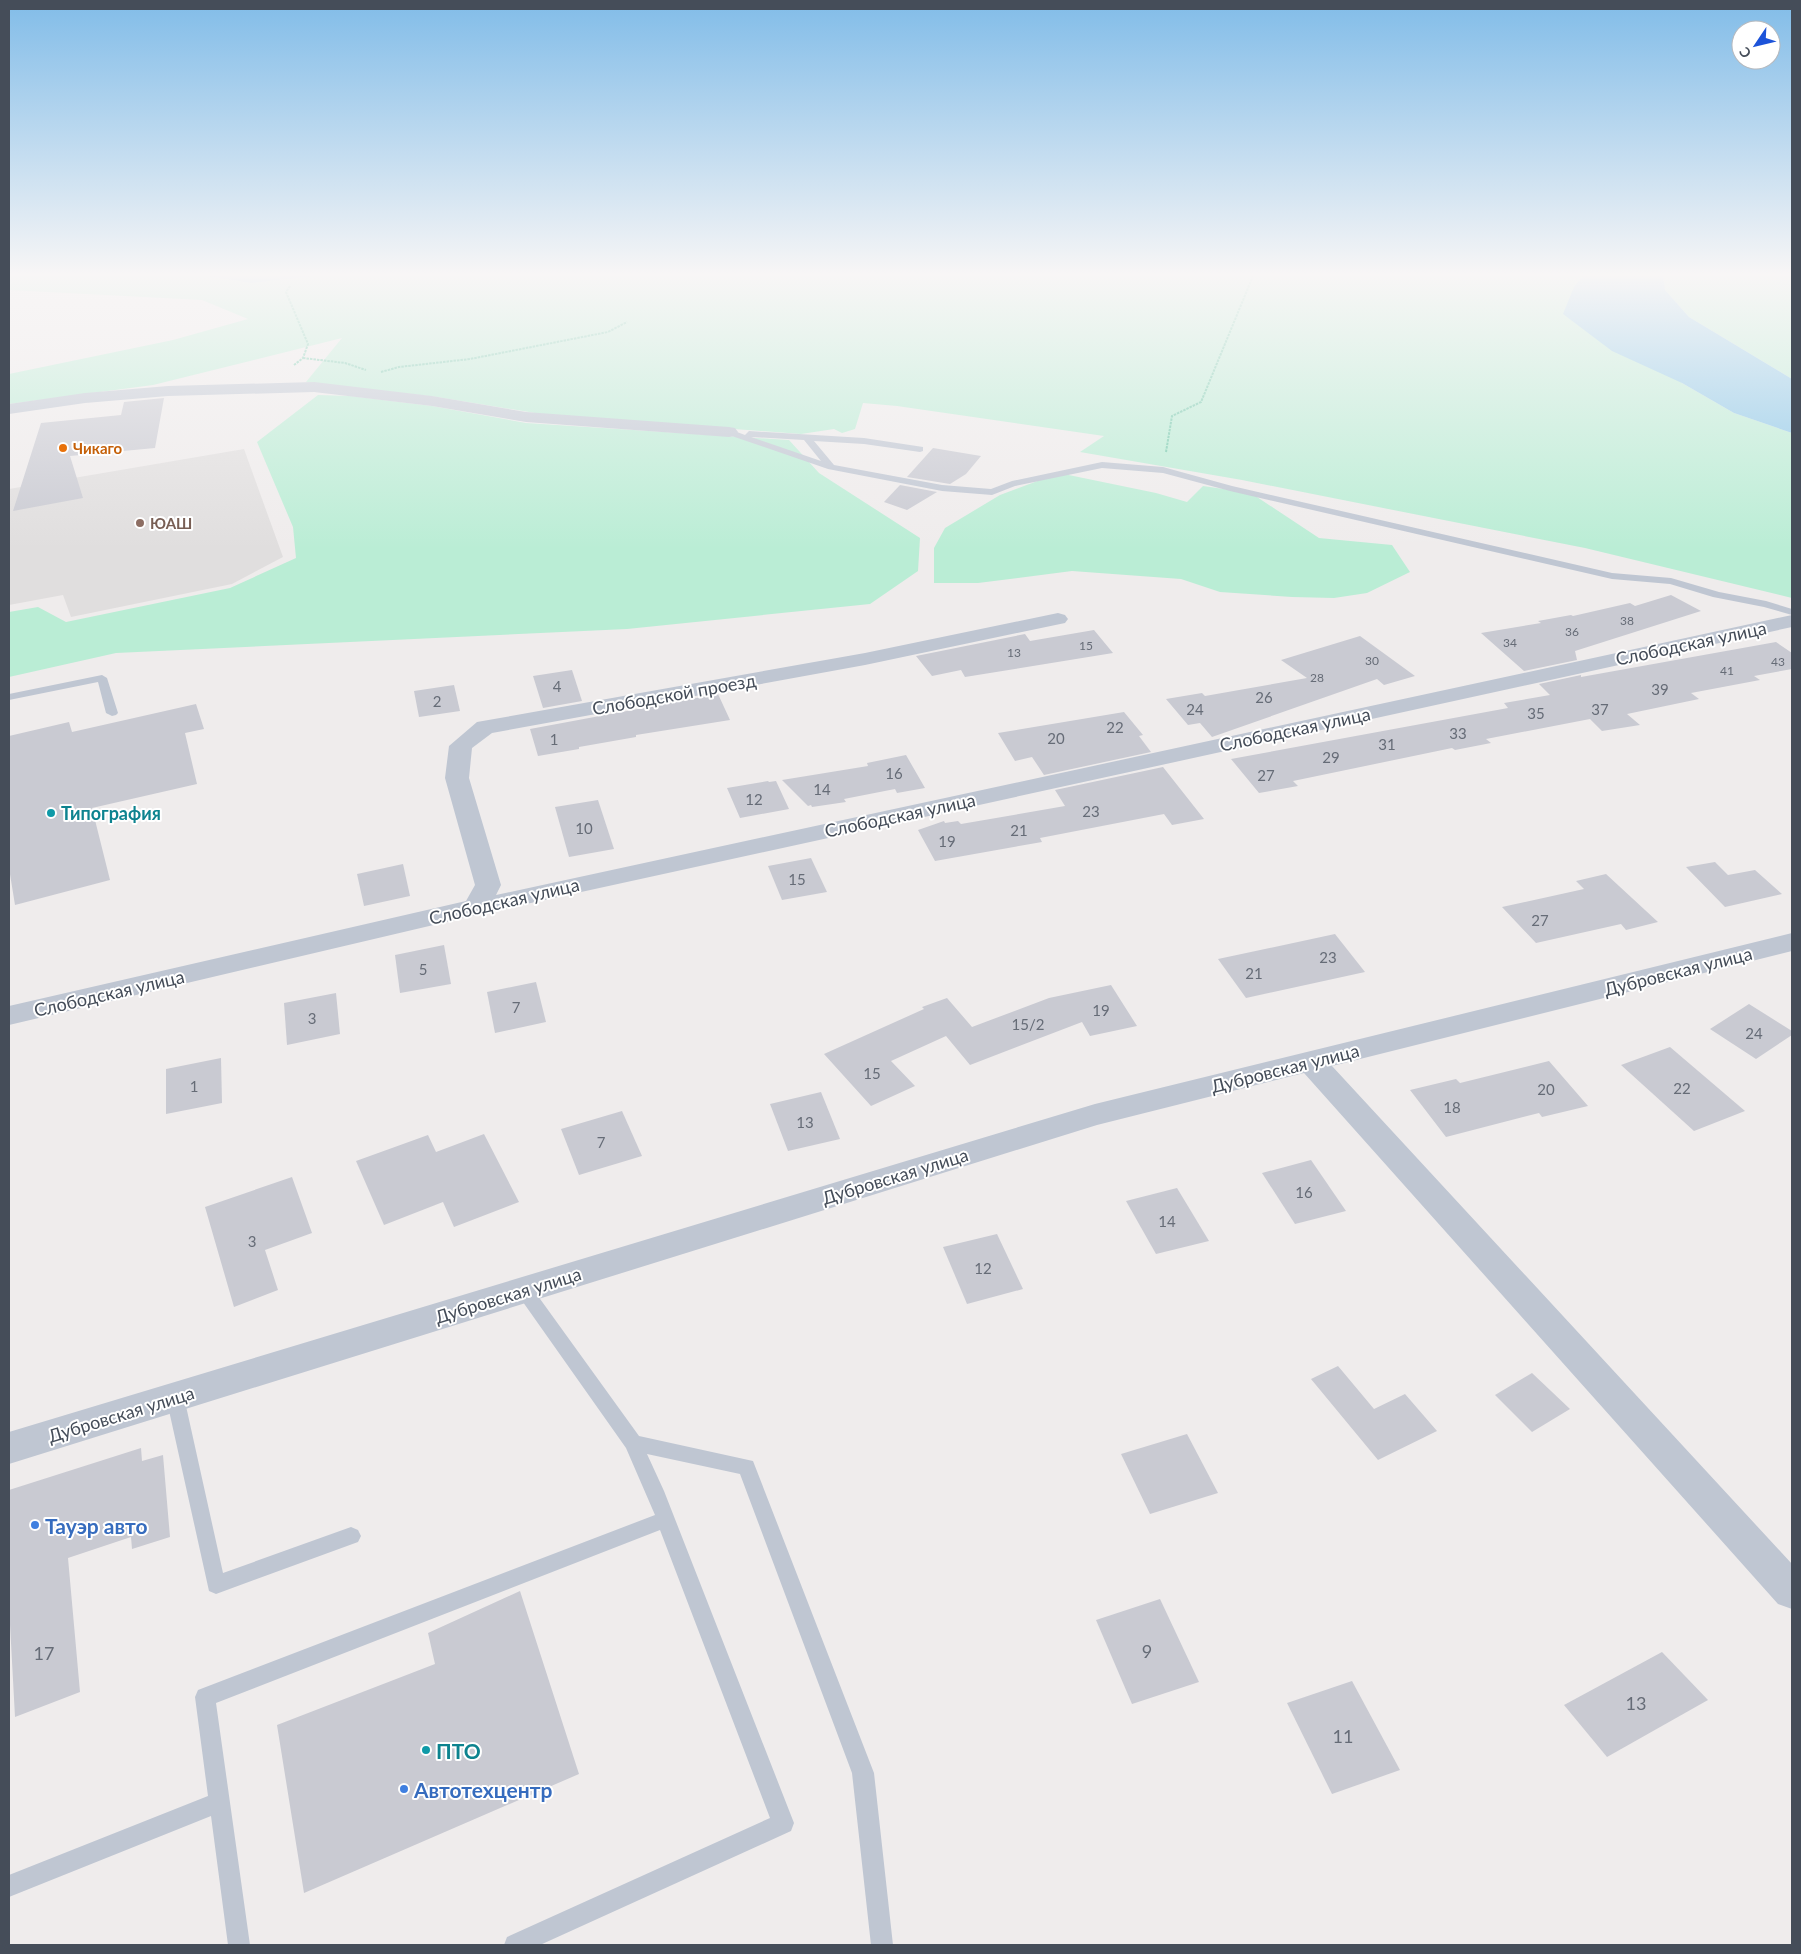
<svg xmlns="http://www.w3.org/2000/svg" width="1801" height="1954" viewBox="0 0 1801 1954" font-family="Lato,sans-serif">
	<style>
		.education { fill: #e0dede }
		.green { fill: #baedd5 }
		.water { fill: #88c7e9 }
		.building { fill: #c9cad2 }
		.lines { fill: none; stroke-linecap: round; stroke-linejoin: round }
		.path { stroke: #73caac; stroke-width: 2; stroke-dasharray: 2.5 1; stroke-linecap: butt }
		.service { fill: #bfc6d2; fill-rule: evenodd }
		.minor { fill: #bfc6d2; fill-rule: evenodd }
		.food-dot { fill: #e8710a; stroke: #fff; stroke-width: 2 }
		.education-dot { fill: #8d6e63; stroke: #fff; stroke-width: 2 }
		.culture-dot { fill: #0f9aa8; stroke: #fff; stroke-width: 2 }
		.shop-dot { fill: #3f7fe0; stroke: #fff; stroke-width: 2 }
		.labels { text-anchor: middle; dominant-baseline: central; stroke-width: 4; stroke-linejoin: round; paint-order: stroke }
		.far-number-label { font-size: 12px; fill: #666c77 }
		.far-food-label { font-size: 15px; font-weight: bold; fill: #c56008; stroke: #fff; text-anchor: start }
		.far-education-label { font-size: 15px; font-weight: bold; fill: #785e54; stroke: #fff; text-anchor: start }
		.number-label { font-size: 15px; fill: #666c77 }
		.street-label { font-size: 18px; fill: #454d59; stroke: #fff }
		.culture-label { font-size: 18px; font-weight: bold; fill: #0d838f; stroke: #fff; text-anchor: start }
		.near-number-label { font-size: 18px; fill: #666c77 }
		.near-shop-label { font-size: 21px; font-weight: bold; fill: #366cbe; stroke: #fff; text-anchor: start }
		.near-culture-label { font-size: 21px; font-weight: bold; fill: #0d838f; stroke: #fff; text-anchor: start }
	</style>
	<rect width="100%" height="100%" fill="#efecec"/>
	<!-- education -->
	<path class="education" d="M244,449l39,108 -51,27 -161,33 -8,-22 -54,10v-116z"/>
	<!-- green -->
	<g class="green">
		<path d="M9,276h199l43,7 61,-7h1271l-9,11 108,96 52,30 58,20v165l-207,-50 -343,-68 -162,-28 24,-16 -207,-30 -34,-3 -8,26 -13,4 -8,-4 -33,5 -254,-19 -110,-18 -131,-15 36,-44 -189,47 -144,19v-30l164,-34 75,-21 -46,-19 -193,-10z"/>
		<path d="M1663,276h129v103l-103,-62 -24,-27z"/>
		<path d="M318,395l32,1 82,10 94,17 263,17 30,33 101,65 -2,33 -48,33 -243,25 -511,24 -107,24v-65l29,-5 28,15 164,-34 66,-30 -3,-31 -36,-85z"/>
		<path d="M1059,473l97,20 31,9 16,-16 48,7 68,45 73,7 18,27 -43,21 -33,5 -42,-1 -72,-5 -39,-13 -109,-8 -94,12h-44v-35l11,-20 55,-33z"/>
	</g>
	<!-- water -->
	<g class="water">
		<path d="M208,276h104l-61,7z"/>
		<path d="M1583,276h80l2,14 24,27 103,62v54l-58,-20 -52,-30 -70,-32 -49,-37 11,-27z"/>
	</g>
	<!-- building -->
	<g class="building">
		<path d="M164,398l-9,50 -85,8 13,42 -70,13 28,-88 80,-8 3,-13z"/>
		<path d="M933,448l48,8 -15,18 -16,10 -43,-7z"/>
		<path d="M900,485l37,7 -30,18 -23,-8z"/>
		<path d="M1671,595l30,16 -126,40 2,9 -53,11 -43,-38 60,-10 -3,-2 33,-6 2,1 57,-13 5,3z"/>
		<path d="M1094,630l19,23 -148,24 -4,-7 -29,6 -16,-20 109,-22 5,7z"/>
		<path d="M1360,636l55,40 -31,9 -7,-6 -165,58 -12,-14 -12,2 -22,-26 36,-6 3,3 102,-18 -26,-18z"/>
		<path d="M1776,642l16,11v16l-38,7 6,4 -69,13 8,6 -72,15 13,11 -38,6 -12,-12 -104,20 5,4 -36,7 -3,-2 -159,33 5,5 -39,7 -28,-34 277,-51 -4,-5 46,-8 -11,-11 42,-9v2z"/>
		<path d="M572,670l10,31 -39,7 -10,-32z"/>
		<path d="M454,685l6,26 -41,6 -5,-26z"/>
		<path d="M718,694l12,26 -94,15v2l-57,10v2l-41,7 -8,-27z"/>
		<path d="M196,704l8,25 -19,4 12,51 -105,24 18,72 -95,25 -6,-37v-132l60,-14 3,10z"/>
		<path d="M1124,712l19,23 -4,1 12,16 -107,23 -12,-18 -17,4 -17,-28z"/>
		<path d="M906,755l19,33 -28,5 -2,-4 -51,10 2,3 -34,5 -1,-2 -3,1 -26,-26 86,-14 -1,-3z"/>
		<path d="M1163,767l41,52 -32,6 -8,-11 -124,24 2,4 -107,19 -17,-31 26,-9 1,2 13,-2 3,3 104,-18 -10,-16z"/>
		<path d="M768,781l1,1 7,-1 13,28 -49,9 -13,-30z"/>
		<path d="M598,800l16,49 -45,8 -14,-50z"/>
		<path d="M811,858l16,34 -45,8 -14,-34z"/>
		<path d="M1715,862l13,13 27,-5 27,24 -57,13 -39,-40z"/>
		<path d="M403,864l7,32 -46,10 -7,-32z"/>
		<path d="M1606,874l52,48 -32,8 -5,-6 -85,19 -34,-36 82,-18 -8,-8z"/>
		<path d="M1335,934l30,38 -119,26 -28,-39z"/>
		<path d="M444,945l7,39 -51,9 -5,-38z"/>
		<path d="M536,982l10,40 -51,11 -8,-41z"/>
		<path d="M1111,985l26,41 -47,10 -8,-14 -112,43 -24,-29 -55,25 24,25 -44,20 -47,-52 100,-45 -2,-2 25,-9 25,29 77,-29z"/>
		<path d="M336,993l4,41 -53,11 -3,-42z"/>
		<path d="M1749,1004l43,27v4l-36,24 -46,-30z"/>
		<path d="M1670,1047l75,64 -51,20 -73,-66z"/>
		<path d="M221,1058l1,45 -56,11v-45z"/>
		<path d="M1549,1061l39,45 -46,11 -3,-4 -93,24 -36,-47 46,-11 4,4z"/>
		<path d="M821,1092l19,47 -52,12 -18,-47z"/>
		<path d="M622,1111l20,45 -63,19 -18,-46z"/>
		<path d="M484,1134l35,68 -65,25 -11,-25 -59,23 -28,-64 72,-26 8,17z"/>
		<path d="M1311,1160l35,51 -51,13 -33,-51z"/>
		<path d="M292,1177l20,56 -47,17 13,40 -44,17 -29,-100z"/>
		<path d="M1177,1188l32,53 -53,13 -30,-53z"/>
		<path d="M997,1234l26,55 -56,15 -24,-57z"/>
		<path d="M1338,1366l36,43 31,-15 32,37 -59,29 -67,-81z"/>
		<path d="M1532,1373l38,36 -38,23 -37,-37z"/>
		<path d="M1187,1434l31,59 -68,21 -29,-60z"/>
		<path d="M141,1448l1,13 21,-6 7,82 -38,12 -1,-12 -63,21 12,134 -65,25 -6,-111v-116z"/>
		<path d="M520,1591l59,183 -275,119 -27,-168 158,-61 -7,-31z"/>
		<path d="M1160,1599l39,83 -67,22 -36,-84z"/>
		<path d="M1662,1652l46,48 -101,57 -43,-52z"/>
		<path d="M1352,1681l48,89 -68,24 -45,-91z"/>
	</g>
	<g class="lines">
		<!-- path -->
		<g class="path">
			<path d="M290,286l-4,6 22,52 -5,14 -9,7"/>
			<path d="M303,358l42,5 21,7"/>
			<path d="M381,372l18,-5 71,-8 138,-27 19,-10"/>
			<path d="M1166,452l6,-36 29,-14 52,-126"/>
		</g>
		<!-- service -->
		<g class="service">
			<path d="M729,429l16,6 4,-4 115,7 59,9v4l-3,1 -56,-8 -50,-3 20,24 108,20 49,4 21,-8 90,-19 61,5 69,19 380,87 59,5 48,14 47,9 26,8v6l-28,-8 -51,-10 -43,-13 -58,-5 -382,-88 -67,-18 -61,-5 -87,18 -23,9 -50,-4 -114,-22 -102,-35v-4zM751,437l53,3 17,21z"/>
			<path d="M102,675l5,3 11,35 -2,2 -4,1 -6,-3 -8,-31 -89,18v-6z"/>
			<path d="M524,1283l6,2 109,151 114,25 121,312 19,172h-22l-19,-172 -112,-299 -93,-20 17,37 130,332 -3,8 -251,114h-36l3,-8 263,-119 -110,-288 -444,173 34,242h-22l-17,-129 -202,81v-22l199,-79 -13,-99 3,-7 457,-175 -29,-67 -108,-153 -2,-5 2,-5z"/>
			<path d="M175,1390l6,2 3,5 39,176 128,-46 7,3 3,6 -3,6 -142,52 -7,-3 -43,-194 3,-5z"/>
		</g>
		<!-- minor -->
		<g class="minor">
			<path d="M314,382l118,14 94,16 203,15 6,1 3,4 -3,4 -6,1 -203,-15 -94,-16 -118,-14 -146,4 -83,7 -76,11v-10l76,-11 83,-7z"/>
			<path d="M1058,613l7,2 3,4 -3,4 -200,42 -373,68 -20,15 -3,30 32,107 -5,10 1296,-280v12l-1316,288 -467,110v-19l457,-105 9,-16 -30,-107 4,-32 28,-24 388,-69z"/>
			<path d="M1792,933v18l-460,115 460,498v45l-14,-5 -474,-531 -207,52 -1088,339v-32l1086,-328z"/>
		</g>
	</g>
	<!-- sky -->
	<linearGradient id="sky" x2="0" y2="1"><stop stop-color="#81bce8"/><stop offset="0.5" stop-color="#f8f6f6"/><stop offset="1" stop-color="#f8f6f6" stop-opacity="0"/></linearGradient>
	<rect width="1801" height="549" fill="url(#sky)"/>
	<!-- markers -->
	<circle class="food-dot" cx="63" cy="448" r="5"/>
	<circle class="education-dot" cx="140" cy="523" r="5"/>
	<g class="culture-dot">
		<circle cx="51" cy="813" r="5"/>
		<circle cx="426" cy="1750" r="5"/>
	</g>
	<g class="shop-dot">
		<circle cx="35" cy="1525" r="5"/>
		<circle cx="404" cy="1789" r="5"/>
	</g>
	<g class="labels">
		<!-- far-number labels -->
		<g class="far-number-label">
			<text x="1627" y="620">38</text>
			<text x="1572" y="631">36</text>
			<text x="1510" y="642">34</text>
			<text x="1086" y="645">15</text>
			<text x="1014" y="652">13</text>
			<text x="1372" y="660">30</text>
			<text x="1778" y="661">43</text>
			<text x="1727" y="670">41</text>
			<text x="1317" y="677">28</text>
		</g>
		<!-- far-food labels -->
		<g class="far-food-label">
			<text x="73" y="448">Чикаго</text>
		</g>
		<!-- far-education labels -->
		<g class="far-education-label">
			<text x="150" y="523">ЮАШ</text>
		</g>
		<!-- number labels -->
		<g class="number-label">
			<text x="557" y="686">4</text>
			<text x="1660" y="689">39</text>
			<text x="1264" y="697">26</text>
			<text x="437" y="701">2</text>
			<text x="1195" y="709">24</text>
			<text x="1600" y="709">37</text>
			<text x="1536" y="713">35</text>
			<text x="1115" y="727">22</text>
			<text x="1458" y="733">33</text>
			<text x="1056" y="738">20</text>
			<text x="554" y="739">1</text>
			<text x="1387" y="744">31</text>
			<text x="1331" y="757">29</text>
			<text x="894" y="773">16</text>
			<text x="1266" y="775">27</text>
			<text x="822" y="789">14</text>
			<text x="754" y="799">12</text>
			<text x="1091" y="811">23</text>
			<text x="584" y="828">10</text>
			<text x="1019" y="830">21</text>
			<text x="947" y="841">19</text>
			<text x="797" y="879">15</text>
			<text x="1540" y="920">27</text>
			<text x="1328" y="957">23</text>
			<text x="423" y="969">5</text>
			<text x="1254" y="973">21</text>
			<text x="516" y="1007">7</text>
			<text x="1101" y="1010">19</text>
			<text x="312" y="1018">3</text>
			<text x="1028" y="1024">15/2</text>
			<text x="1754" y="1033">24</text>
			<text x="872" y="1073">15</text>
			<text x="194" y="1086">1</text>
			<text x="1682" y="1088">22</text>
			<text x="1546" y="1089">20</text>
			<text x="1452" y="1107">18</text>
			<text x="805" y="1122">13</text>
			<text x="601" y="1142">7</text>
			<text x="1304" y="1192">16</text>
			<text x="1167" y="1221">14</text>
			<text x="252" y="1241">3</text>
			<text x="983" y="1268">12</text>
		</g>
		<!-- street labels -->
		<g class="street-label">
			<text transform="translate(1691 643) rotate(-12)">Слободская улица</text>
			<text transform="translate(674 694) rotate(-10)">Слободской проезд</text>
			<text transform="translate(1295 729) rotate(-12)">Слободская улица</text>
			<text transform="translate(900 815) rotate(-12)">Слободская улица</text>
			<text transform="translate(504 901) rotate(-13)">Слободская улица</text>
			<text transform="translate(1678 971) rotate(-14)">Дубровская улица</text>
			<text transform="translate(109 993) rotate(-13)">Слободская улица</text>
			<text transform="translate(1285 1068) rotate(-14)">Дубровская улица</text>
			<text transform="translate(895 1176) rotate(-17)">Дубровская улица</text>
			<text transform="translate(508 1295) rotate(-17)">Дубровская улица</text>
			<text transform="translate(121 1414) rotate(-17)">Дубровская улица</text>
		</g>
		<!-- culture labels -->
		<g class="culture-label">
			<text x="61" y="813">Типография</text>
		</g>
		<!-- near-number labels -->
		<g class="near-number-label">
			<text x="1147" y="1651">9</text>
			<text x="44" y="1653">17</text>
			<text x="1636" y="1703">13</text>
			<text x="1343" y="1736">11</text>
		</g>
		<!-- near-shop labels -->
		<g class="near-shop-label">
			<text x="45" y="1525">Тауэр авто</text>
			<text x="414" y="1789">Автотехцентр</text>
		</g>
		<!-- near-culture labels -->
		<g class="near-culture-label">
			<text x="436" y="1750">ПТО</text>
		</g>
	</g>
	<!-- border -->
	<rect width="1801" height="1954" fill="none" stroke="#454d59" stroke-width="20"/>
	<!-- north arrow -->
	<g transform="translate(1756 45) rotate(235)"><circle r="24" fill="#ffffff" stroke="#b5b8bd"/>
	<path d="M0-4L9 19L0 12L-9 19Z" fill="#1c53d9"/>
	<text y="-8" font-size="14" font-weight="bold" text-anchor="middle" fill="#454d59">С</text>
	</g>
</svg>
